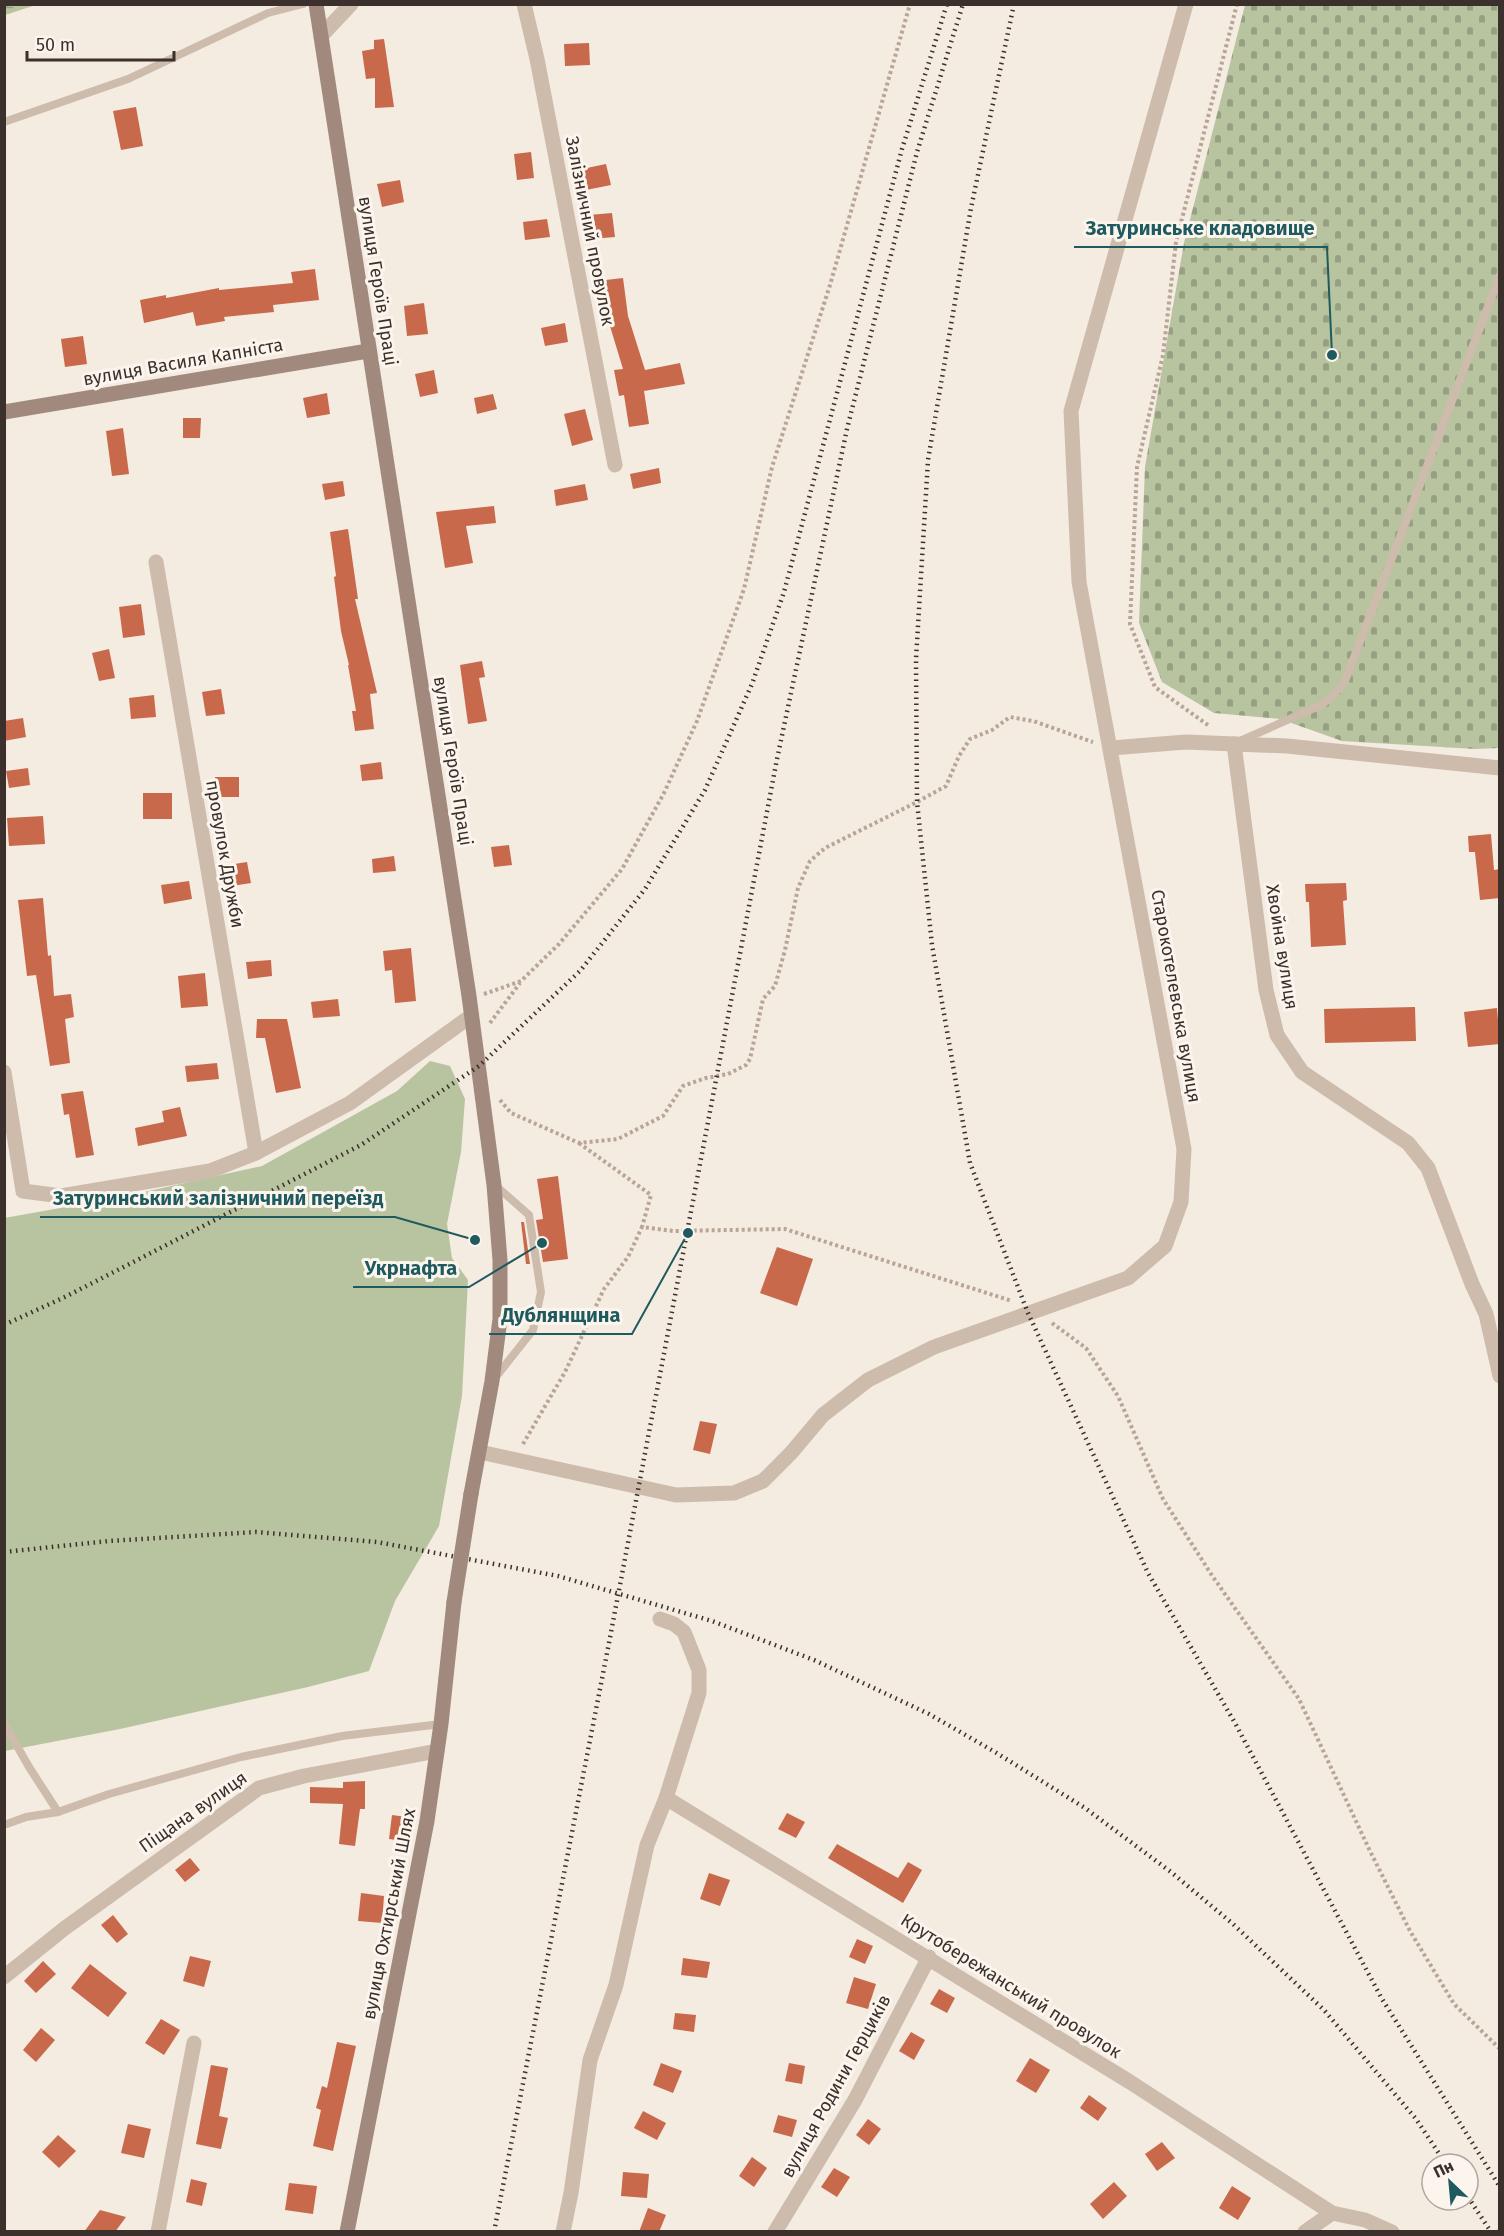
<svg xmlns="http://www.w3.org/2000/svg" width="1504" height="2236" viewBox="0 0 1504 2236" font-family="'Fira Sans',sans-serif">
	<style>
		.green { fill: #b8c4a0 }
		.wetland { fill: url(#wetland-marsh) }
		.cemetery { fill: url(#cemetery-stones) }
		.building { fill: #c8694b }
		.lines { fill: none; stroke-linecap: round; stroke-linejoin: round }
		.path { stroke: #b9a596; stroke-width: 4; stroke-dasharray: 3 3; stroke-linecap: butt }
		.lane { stroke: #cdbbac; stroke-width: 8 }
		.street { stroke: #cdbbac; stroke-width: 15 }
		.secondary { stroke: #a18a7d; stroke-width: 15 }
		.rail { stroke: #3b302b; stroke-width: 4.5; stroke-dasharray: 1.5 4.5; stroke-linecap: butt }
		.secondary-bridge { stroke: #a18a7d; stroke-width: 15 }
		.labels { text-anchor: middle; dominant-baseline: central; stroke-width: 6; stroke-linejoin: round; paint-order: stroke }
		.street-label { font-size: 18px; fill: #3b302b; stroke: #fbf5ee }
		.leader { fill: none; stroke: #1f5a5e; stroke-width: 2 }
		.callout-dot { fill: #1f5a5e; stroke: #fbf5ee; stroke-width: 2 }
		.callout-label { font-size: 20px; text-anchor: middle; font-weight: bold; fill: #1f5a5e; stroke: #fbf5ee; stroke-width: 6; stroke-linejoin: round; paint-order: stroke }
	</style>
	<defs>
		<pattern id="wetland-marsh" width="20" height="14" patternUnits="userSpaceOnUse" patternTransform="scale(1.5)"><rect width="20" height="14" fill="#b8c4a0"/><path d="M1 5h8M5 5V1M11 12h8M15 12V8" fill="none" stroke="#97a083"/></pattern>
		<pattern id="cemetery-stones" width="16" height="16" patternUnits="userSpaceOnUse" patternTransform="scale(1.5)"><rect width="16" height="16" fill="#b8c4a0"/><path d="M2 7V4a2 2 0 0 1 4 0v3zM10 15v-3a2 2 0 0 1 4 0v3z" fill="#97a083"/></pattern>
	</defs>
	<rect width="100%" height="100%" fill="#f4ebe1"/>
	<!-- green -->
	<path class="green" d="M430,1061l20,5 15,33 -4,53 -14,72 5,34 16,22 -6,116 -23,130 -44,75 -26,70 -61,16 -188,42 -115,22 -1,-533 113,-20 145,-32 135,-75z"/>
	<!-- wetland -->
	<path class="wetland" d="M5,4h31v1l-31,10z"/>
	<!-- cemetery -->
	<path class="cemetery" d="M1245,5h254v743l-24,1 -133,-8 -62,-22 -66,-6 -52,-31 -23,-59 6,-156 39,-224z"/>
	<!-- building -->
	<g class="building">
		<path d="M384,39l10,68 -19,1v-30l-9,1 -4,-28 12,-2v-9z"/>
		<path d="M589,43l1,22 -25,1 -1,-22z"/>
		<path d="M136,107l7,39 -22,4 -8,-39z"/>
		<path d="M531,152l3,26 -17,2 -3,-26z"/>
		<path d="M606,164l5,21 -25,5 -4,-21z"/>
		<path d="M400,180l4,22 -22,5 -5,-23z"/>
		<path d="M612,213l3,24 -24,2 -2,-24z"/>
		<path d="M547,219l3,18 -25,3 -2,-18z"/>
		<path d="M315,269l4,31 -46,5 1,7 -50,5 1,4 -29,5 -3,-14 -49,11 -4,-23 26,-5v3l53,-10v2l74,-7 -2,-11z"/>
		<path d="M623,278l5,38 17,54 35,-7 5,21 -41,7 5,33 -20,3 -5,-32 -5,1 -5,-26 9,-1 -20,-66h-3l-3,-22z"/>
		<path d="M424,303l4,31 -21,2 -3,-30z"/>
		<path d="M565,323l3,19 -23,4 -4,-18z"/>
		<path d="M83,336l4,28 -22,3 -4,-28z"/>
		<path d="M434,370l4,23 -18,4 -5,-23z"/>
		<path d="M327,393l3,21 -23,4 -4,-20z"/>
		<path d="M493,394l4,15 -20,5 -3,-16z"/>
		<path d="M585,409l8,31 -21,6 -8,-32z"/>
		<path d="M183,418h18l-1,20h-17z"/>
		<path d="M123,428l6,46 -17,2 -6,-45z"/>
		<path d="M659,468l2,15 -28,6 -3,-15z"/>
		<path d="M343,481l2,15 -20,4 -3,-16z"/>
		<path d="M585,484l3,16 -32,6 -2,-16z"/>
		<path d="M494,506l2,17 -30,3 7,37 -28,5 -9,-56z"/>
		<path d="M348,529l10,70h-3l22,94 -7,1 4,35 -19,2 -3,-20h4l-8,-46h1l-8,-34 -7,-54 2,-1 -6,-44z"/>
		<path d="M141,604l4,31 -22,3 -4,-31z"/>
		<path d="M109,649l6,29 -16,3 -7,-28z"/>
		<path d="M482,661l3,16 -6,1 8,43 -19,3 -8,-59z"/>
		<path d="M221,689l4,25 -19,2 -4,-24z"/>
		<path d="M154,695l2,22 -25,2 -2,-21z"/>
		<path d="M23,718l3,19 -22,4v-20z"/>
		<path d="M381,762l2,17 -21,2 -2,-16z"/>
		<path d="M28,768l2,17 -21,3 -3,-17z"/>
		<rect x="215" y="777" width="24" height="20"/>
		<rect x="143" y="793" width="29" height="26"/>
		<path d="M43,816l2,28 -36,2 -2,-28z"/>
		<path d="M1491,834l3,36 6,-1v29l-20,2 -5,-48h-6l-1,-16z"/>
		<path d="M509,845l3,20 -18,2 -3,-20z"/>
		<path d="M394,856l2,15 -23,2 -1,-14z"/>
		<path d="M247,862l4,21 -19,3 -4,-21z"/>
		<path d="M189,881l3,18 -28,5 -3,-19z"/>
		<path d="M1346,883l1,17 -4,1 3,44 -35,2 -2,-45h-3l-1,-18z"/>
		<path d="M43,898l5,58 3,-1 3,41 17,-2 3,23 -9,2 5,44 -20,3 -14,-91 -9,1 -9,-76z"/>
		<path d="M411,948l5,53 -21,2 -3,-33 -7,1 -2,-20z"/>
		<path d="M271,960l1,16 -24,3 -2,-17z"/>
		<path d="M205,973l3,33 -27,2 -3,-32z"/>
		<path d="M338,999l2,17 -27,2 -2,-16z"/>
		<path d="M1415,1007l1,34 -91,2 -1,-34z"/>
		<path d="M1497,1008l3,36 -32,3 -4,-35z"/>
		<path d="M257,1019h30l14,69 -25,5 -11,-55h-9z"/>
		<path d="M217,1063l2,16 -32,3 -2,-16z"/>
		<path d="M83,1091l11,64 -18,3 -7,-44 -5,1 -3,-21z"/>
		<path d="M180,1107l7,29 -49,10 -3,-18 29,-6 -2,-11z"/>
		<path d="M558,1176l10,83 -25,3 -7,-42 7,-1 -6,-40z"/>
		<path d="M521,1222h3l6,42h-4z"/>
		<path d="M777,1247l36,12 -16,47 -37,-13z"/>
		<path d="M700,1421l17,3 -7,30 -17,-4z"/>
		<path d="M365,1781v28h-5l-5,37 -16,-2 4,-40 -33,-1v-16l33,1v-6z"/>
		<path d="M787,1813l18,9 -9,16 -18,-9z"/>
		<path d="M392,1815l15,2 -3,24 -15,-2z"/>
		<path d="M837,1844l61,34 10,-16 14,8 -19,33 -75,-45z"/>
		<path d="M190,1858l10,12 -15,12 -10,-12z"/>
		<path d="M709,1873l21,7 -10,26 -20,-7z"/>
		<path d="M361,1893l23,3 -2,27 -24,-2z"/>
		<path d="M113,1915l15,19 -11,9 -16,-18z"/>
		<path d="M857,1939l16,7 -8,18 -16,-7z"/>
		<path d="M190,1956l21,5 -7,26 -21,-6z"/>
		<path d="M683,1958l27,4 -3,16 -26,-3z"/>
		<path d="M43,1961l13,13 -20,19 -12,-12z"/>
		<path d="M90,1964l37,29 -19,24 -37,-29z"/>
		<path d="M854,1977l22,7 -8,25 -22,-6z"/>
		<path d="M939,1989l16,9 -8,15 -17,-9z"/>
		<path d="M675,2013l21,2 -2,17 -21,-3z"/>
		<path d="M161,2019l19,11 -16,25 -19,-12z"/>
		<path d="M41,2028l14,12 -19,22 -13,-12z"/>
		<path d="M911,2032l14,8 -11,20 -15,-9z"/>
		<path d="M337,2042l19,4 -23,105 -20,-5 8,-36 -5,-2 6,-22 5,2z"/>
		<path d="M1030,2058l20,12 -14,23 -20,-12z"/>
		<path d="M661,2063l21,8 -9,22 -20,-8z"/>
		<path d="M789,2063l16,3 -3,18 -17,-3z"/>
		<path d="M211,2065l17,3 -9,48 9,2 -7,31 -25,-5z"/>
		<path d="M1089,2095l18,13 -9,13 -18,-13z"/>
		<path d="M643,2111l23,12 -9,17 -23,-12z"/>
		<path d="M778,2115l19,5 -5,17 -19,-5z"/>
		<path d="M868,2119l13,10 -12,16 -13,-10z"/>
		<path d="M128,2124l23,5 -7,29 -23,-5z"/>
		<path d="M58,2135l18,16 -17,17 -17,-16z"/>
		<path d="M1162,2142l13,16 -18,13 -12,-17z"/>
		<path d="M752,2157l15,11 -13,19 -15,-11z"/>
		<path d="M834,2168l16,9 -13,20 -16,-10z"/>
		<path d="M623,2172l26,2 -2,24 -26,-2z"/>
		<path d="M191,2179l16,4 -5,23 -16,-4z"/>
		<path d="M1114,2182l13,14 -24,23 -13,-15z"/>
		<path d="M289,2183l28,3 -4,28 -28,-4z"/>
		<path d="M1232,2186l19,12 -13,22 -19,-12z"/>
		<path d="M648,2208l18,7 -7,17h-20z"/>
		<path d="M100,2210l26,7 -11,15h-31z"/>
	</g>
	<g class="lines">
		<!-- path -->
		<g class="path">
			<path d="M1208,725l-53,-38 -25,-63 7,-157 26,-112 13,-113 61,-238"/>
			<path d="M484,994l37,-13 38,-37 63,-75 42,-76 33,-72 47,-132 28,-122 58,-182 80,-281"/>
			<path d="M490,1023l30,-40"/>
			<path d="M500,1100l11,13 68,30 39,-4 45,-23 20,-30 23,-8 22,-4 18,-9 4,-6 13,-60 12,-13 10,-36 13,-62 12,-27 15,-13 92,-46 29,-16 13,-30 11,-17 22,-9 18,-13 23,4 60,21"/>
			<path d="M579,1143l72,52 -9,32 31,4 112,-2 227,72"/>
			<path d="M1052,1323l34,25 32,48 45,103 50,78 86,122 70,150 41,82 44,73 46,45"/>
			<path d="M523,1444l42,-72 39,-83 24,-32 14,-30"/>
			<path d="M1498,2232l2,-2"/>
		</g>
		<!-- lane -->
		<g class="lane">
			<path d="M4,122l124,-43 140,-66 35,-9"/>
			<path d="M1240,741l81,-36 13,-10 11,-14 155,-406"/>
			<path d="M495,1378l38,-48 8,-38 -12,-77 -34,-30"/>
			<path d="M4,1723l25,44 29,45"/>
			<path d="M4,1825l22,-8 32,-5 51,-18 132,-37 101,-21 99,-12"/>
		</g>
		<!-- street -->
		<g class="street">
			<path d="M524,4l13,55 78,406"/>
			<path d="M321,36l30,-32"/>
			<path d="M156,562l100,591"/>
			<path d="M1234,744l32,246 11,45 25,37 106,71 20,25 44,116 14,30 14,62"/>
			<path d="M1111,748l75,-6 101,4 213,22"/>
			<path d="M4,1072l19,119 38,5 149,-25 46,-18 94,-50 121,-87"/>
			<path d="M480,1452l196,43 58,-2 29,-12 28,-28 32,-38 45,-35 66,-33 194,-69 37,-32 16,-44 3,-53 -105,-567 -8,-171 115,-407"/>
			<path d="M666,1798l464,284 202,131"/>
			<path d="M4,1977l61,-49 194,-140 45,-12 133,-25"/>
			<path d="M158,2232l36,-189"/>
			<path d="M563,2232l8,-39 19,-133 26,-75 31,-140 19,-47 33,-105v-23l-15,-38 -10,-8 -14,-5"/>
			<path d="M775,2232l80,-132 74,-143"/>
			<path d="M1305,2232l27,-19 33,7 27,12"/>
		</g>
		<!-- secondary -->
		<g class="secondary">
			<path d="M316,4l153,992 25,189 6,75v59l-8,62 -21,113"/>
			<path d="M4,412l364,-61"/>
			<path d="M347,2232l80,-411 14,-97 13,-122"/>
		</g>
		<!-- rail -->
		<g class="rail">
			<path d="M1014,4l-43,204 -43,252 -12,199 1,143 15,143 38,218 58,150 120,260 87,150 147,276 118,188"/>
			<path d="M4,1325l63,-29 294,-151 118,-79 101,-95 65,-82 60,-99 47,-106 32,-92 118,-443 45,-145"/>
			<path d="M4,1552l105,-11 147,-9 121,10 181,34 154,45 102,39 115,54 66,38 90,56 86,64 62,52 91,86 92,109 30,45"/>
			<path d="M1468,2197l23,35"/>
			<path d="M494,2232l114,-584 169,-889 70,-330 70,-277 46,-148"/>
		</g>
		<!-- secondary-bridge -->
		<path class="secondary-bridge" d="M454,1602l17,-108"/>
	</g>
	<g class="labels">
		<!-- street labels -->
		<g class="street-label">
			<text transform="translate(590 231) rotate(79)">Залізничний провулок</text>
			<text transform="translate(378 281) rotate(81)">вулиця Героїв Праці</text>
			<text transform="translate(183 362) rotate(-10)">вулиця Василя Капніста</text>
			<text transform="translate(453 761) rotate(81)">вулиця Героїв Праці</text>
			<text transform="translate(225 854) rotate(80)">провулок Дружби</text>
			<text transform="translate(1282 947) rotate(81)">Хвойна вулиця</text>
			<text transform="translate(1176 996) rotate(80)">Старокотелевська вулиця</text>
			<text transform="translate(193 1812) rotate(-35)">Піщана вулиця</text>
			<text transform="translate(389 1914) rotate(-79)">вулиця Охтирський Шлях</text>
			<text transform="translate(1011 1986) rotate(32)">Крутобережанський провулок</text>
			<text transform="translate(836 2086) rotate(-61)">вулиця Родини Герциків</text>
		</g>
	</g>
	<!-- callouts -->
	<path class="leader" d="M1332 355L1327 247H1074M475 1240L395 1217H40M542 1243L469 1287H353M688 1233L632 1334H489"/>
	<g class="callout-dot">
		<circle cx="1332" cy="355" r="6"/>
		<circle cx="475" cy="1240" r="6"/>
		<circle cx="542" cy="1243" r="6"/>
		<circle cx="688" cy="1233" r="6"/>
	</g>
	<g class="callout-label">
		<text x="1200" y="235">Затуринське кладовище</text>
		<text x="218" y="1205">Затуринський залізничний переїзд</text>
		<text x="411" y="1275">Укрнафта</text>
		<text x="561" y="1322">Дублянщина</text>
	</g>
	<!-- border -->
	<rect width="1504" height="2236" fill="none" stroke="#3b302b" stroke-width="12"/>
	<!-- north arrow -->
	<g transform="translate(1450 2182) rotate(334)"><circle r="28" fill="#fbf5ee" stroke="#aea6a0" stroke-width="1.5"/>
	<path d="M0-4.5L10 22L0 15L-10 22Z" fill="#1f5a5e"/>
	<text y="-9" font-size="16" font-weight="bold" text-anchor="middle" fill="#3b302b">Пн</text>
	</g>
	<!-- scale -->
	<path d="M27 51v9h147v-9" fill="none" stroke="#3b302b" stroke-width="3"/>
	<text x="36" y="51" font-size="18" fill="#3b302b" stroke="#fbf5ee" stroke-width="4.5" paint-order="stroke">50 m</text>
</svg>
